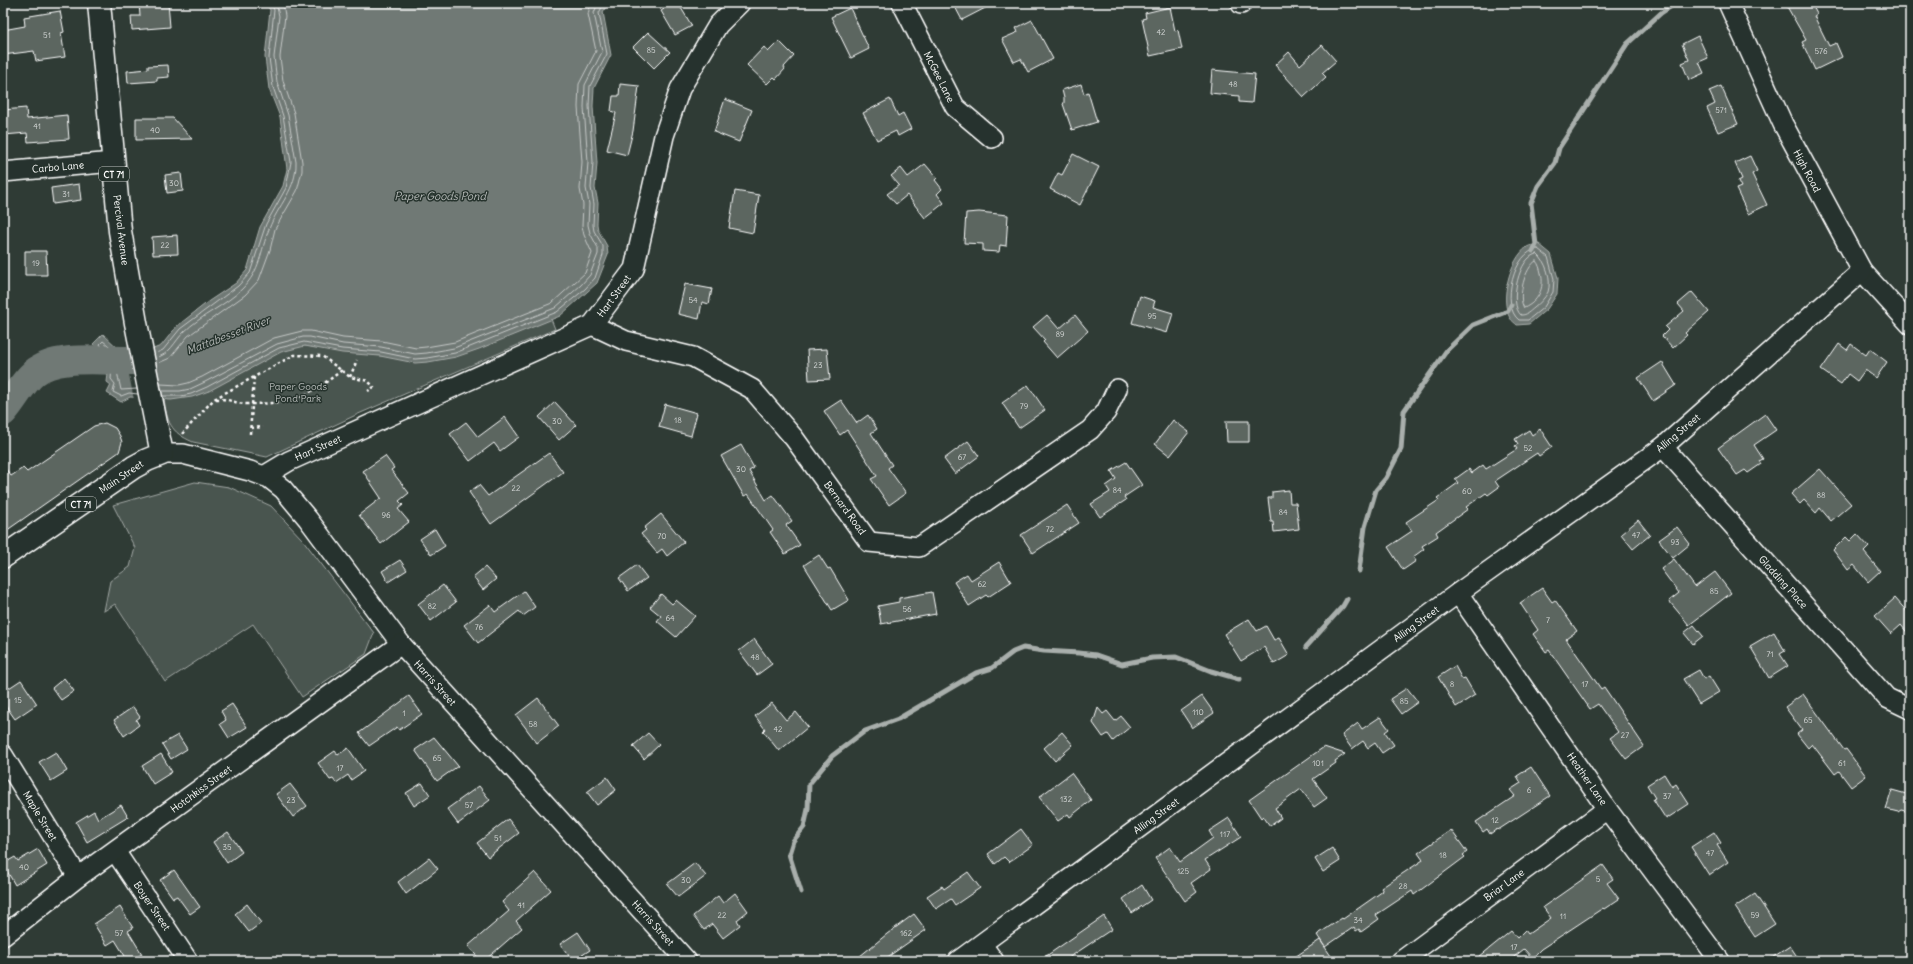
<svg xmlns="http://www.w3.org/2000/svg" width="1913" height="964" viewBox="0 0 1913 964" font-family="Delius,sans-serif">
	<style>
		.green { fill: #4a544f; stroke: #a4aaa7 }
		.water { fill: #707975; stroke: #a9afac }
		.pier { fill: #2f3b35 }
		.lines { fill: none; stroke-linecap: round; stroke-linejoin: round }
		.shore { stroke: #c6c9c8; stroke-width: 1 }
		.stream { stroke: #a9afac; stroke-width: 5 }
		.river { stroke: #707975; stroke-width: 29 }
		.building { fill: #5b6661; stroke: #fff }
		.minor-casing { stroke: #fff; stroke-width: 22 }
		.primary-casing { stroke: #fff; stroke-width: 25 }
		.path { stroke: #fff; stroke-width: 2.5; stroke-dasharray: 3 3; stroke-linecap: butt }
		.minor { stroke: #26332d; stroke-width: 19 }
		.primary { stroke: #26332d; stroke-width: 22 }
		.labels { text-anchor: middle; dominant-baseline: central; stroke-width: 3; stroke-linejoin: round; paint-order: stroke }
		.number-label { font-size: 8px; fill: #d6d9d8 }
		.shield { fill: #26332d; stroke: #bec2c0; stroke-width: 1 }
		.shield-label { font-size: 9px; font-weight: bold; fill: #fff }
		.street-label { font-size: 10px; fill: #fff; stroke: #26332d }
		.park-label { font-size: 10px; fill: #b7bbb9; stroke: #26332d }
		.water-label { font-size: 11px; font-style: italic; fill: #b8bcba; stroke: #26332d }
	</style>
	<rect width="100%" height="100%" fill="#2f3b35"/>
	<filter id="ink" filterUnits="userSpaceOnUse"><feTurbulence type="fractalNoise" baseFrequency=".025" numOctaves="2"/><feDisplacementMap in="SourceGraphic" scale="8" xChannelSelector="R" yChannelSelector="G"/><feConvolveMatrix kernelMatrix="1 2 1 2 8 2 1 2 1" color-interpolation-filters="sRGB"/></filter>
	<g filter="url(#ink)">
		<!-- green -->
		<g class="green">
			<path d="M551,319l4,10 -199,86 -89,42 -74,-15c-23,-10 -26,-20 -29,-44l126,-54 130,17z"/>
			<path d="M195,482l34,5 42,19 32,34 71,93 -8,21 -64,43 -49,-73 -88,58 -50,-78 -11,7 6,-30 20,-14 5,-19 -22,-43z"/>
		</g>
		<!-- water -->
		<g class="water">
			<path d="M266,3h342l-5,9 8,43 -17,33 -1,18 4,57 -2,25 3,15 -1,21 1,6 9,16 1,9 -11,28 -37,33 -81,33 -23,8 -28,5 -13,1 -35,-7 -38,-3 -37,-7 -24,6 -72,39 -17,6 -21,3 -41,-3 -9,5 -14,-9 4,-8 -4,-3c3,-16 -3,-27 -14,-38l10,-10 18,17h27l13,-5 16,-20 32,-25 27,-18 11,-13 13,-43 23,-41 4,-17 -7,-52 -11,-28 -4,-32 5,-47z"/>
			<path d="M1539,244l12,10 7,24 -1,16 -10,15 -18,15 -12,1c-2,-2 -5,-4 -7,-7 -11,-18 0,-59 17,-71 3,-2 8,-2 12,-3z"/>
		</g>
		<!-- pier -->
		<path class="pier" d="M153,348l11,54 -30,-2 -10,-51z"/>
		<g class="lines">
			<!-- shore -->
			<g class="shore">
				<path d="M1538,249l10,8 6,22 -1,13 -9,15 -16,13h-9c-19,-14 -5,-70 19,-71z"/>
				<path d="M1537,254c9,7 15,26 11,38 -3,6 -9,12 -14,16 -5,4 -7,7 -13,7 -13,-11 -2,-60 16,-61z"/>
				<path d="M1536,261c3,3 4,8 5,12 4,15 -3,29 -17,35 -7,-11 1,-41 12,-47z"/>
				<path d="M154,354l9,-4 17,-21 58,-43 12,-13 16,-49 20,-36 5,-26 -8,-46 -10,-29 -4,-29 5,-48 -3,-7"/>
				<path d="M130,355l-11,-1 -16,-13 -3,3 10,16 2,6 -1,13 4,5 -2,8 8,4 8,-3 9,1"/>
				<path d="M155,358c15,-3 19,-16 29,-26 17,-17 41,-26 58,-43 19,-19 18,-37 27,-60 9,-24 28,-40 27,-67l-8,-47 -11,-33 -3,-25 5,-41 -3,-13"/>
				<path d="M131,360h-15c0,10 3,20 5,30l16,-1"/>
				<path d="M156,364l14,-6 18,-22 57,-41 14,-15 11,-30 5,-21 22,-38 5,-20v-9l-8,-49 -11,-32 -3,-24 5,-41 -2,-13"/>
				<path d="M160,384l19,1 9,-2 14,-6 72,-39 28,-7h9l32,7 39,3 34,7 10,-1 29,-5 97,-39 33,-30 7,-20 -8,-18 -2,-9 1,-21 -3,-16 2,-27 -4,-55 1,-23 17,-33 -8,-37 3,-11"/>
				<path d="M162,391h18l10,-2 15,-7 72,-38 26,-7h7l33,7 38,3 34,7 12,-1 27,-5 101,-40 26,-23 9,-10 8,-21v-6l-8,-15 -2,-8 1,-21 -3,-16 2,-26 -4,-55 1,-22 17,-33 -8,-39 4,-10"/>
				<path d="M163,396h18l10,-2 16,-7 72,-39 25,-6 38,7 39,3 34,7 12,-1 28,-5 102,-41 28,-23 10,-11 8,-23v-9l-9,-15 -1,-6 1,-21 -3,-16 2,-26 -4,-56 1,-20 17,-32 -8,-41 5,-10"/>
			</g>
			<!-- stream -->
			<g class="stream">
				<path d="M1533,251l3,-6 -5,-42 7,-17 17,-23 4,-15 68,-104 34,-31 15,-10"/>
				<path d="M1359,571l6,-44 11,-37 10,-12 15,-29 3,-38 43,-61 26,-25 35,-14 3,-6"/>
				<path d="M1306,647l37,-41 4,-7"/>
				<path d="M801,892l-12,-38 4,-13 11,-14 4,-18 1,-25 23,-28 33,-25 33,-12 78,-46 16,-5 21,-16 10,-4 21,3 35,2 17,2 26,9 30,-6 24,-1 35,14 28,8"/>
			</g>
			<!-- river -->
			<path class="river" d="M3,412c11,-12 18,-28 31,-39 24,-21 79,-10 111,-13"/>
		</g>
		<!-- building -->
		<g class="building">
			<path d="M139,3h29l2,24 -38,3 -1,-14h9z"/>
			<path d="M661,3h17l14,23 -17,9 -14,-24 3,-2z"/>
			<path d="M953,3h42l-33,17z"/>
			<path d="M1785,3h26l6,11 -3,2 15,30 7,-3 6,14 -27,13 -13,-28 4,-2z"/>
			<path d="M1170,7l5,24 3,-1 4,19 -32,7 -8,-37 4,-1 -1,-5z"/>
			<path d="M850,8l19,41 -18,9 -20,-41z"/>
			<path d="M60,11l4,21 -3,1 4,24 -29,4 -2,-10 -31,4v-25l22,-4 -1,-9z"/>
			<path d="M1032,20l21,39 -25,13 -7,-13 -7,3 -12,-23 16,-7 -2,-4z"/>
			<path d="M648,32l22,20 -16,16 -21,-21z"/>
			<path d="M1698,36l10,22 -9,4 5,11 -15,7 -7,-17 7,-3 -7,-16z"/>
			<path d="M779,41l15,15 -10,11 1,2 -9,10 -2,-2 -7,7 -20,-19 17,-18 4,5z"/>
			<path d="M1322,45l14,16 -14,12 4,4 -22,20 -29,-32 14,-13 11,13z"/>
			<path d="M168,65l1,12 -12,1v3l-29,2 -1,-12 21,-2v-3z"/>
			<path d="M1212,70l43,4 -3,29 -13,-1v-6l-29,-3z"/>
			<path d="M620,84l19,2 -6,45 -6,24 -20,-5 9,-37 -5,-2 2,-15h6z"/>
			<path d="M1081,84l3,10 4,-2 9,30 -25,8 -9,-26 1,-1v-5l-2,-8z"/>
			<path d="M1721,86l17,38 -20,8 -11,-24 8,-4 -6,-13z"/>
			<path d="M725,99l27,11 -13,32 -25,-10z"/>
			<path d="M890,99l8,17 5,-3 8,16 -13,7 -2,-5 -19,9 -14,-27z"/>
			<path d="M26,108l1,11 40,-4 2,24 -41,3 -1,-9 -23,2 -1,-25z"/>
			<path d="M136,118h37l19,21 -56,1z"/>
			<path d="M1073,154l26,13 -19,38 -30,-16 8,-16 4,2z"/>
			<path d="M1750,156l7,15 -5,3 15,31 -19,9 -12,-25 5,-2 -3,-6 4,-2 -7,-16z"/>
			<path d="M925,164l12,14 -2,2 7,9 -5,5 7,9 -19,15 -18,-23 -11,9 -9,-10 12,-9 -8,-9 10,-8 7,9z"/>
			<path d="M181,173l2,18 -16,2 -2,-18z"/>
			<path d="M79,184l2,16 -28,4 -2,-16z"/>
			<path d="M735,191l24,4 -6,38 -24,-5z"/>
			<path d="M979,212l29,3 -2,31 -6,-1 -1,7 -16,-1v-7l-19,-1 2,-30z"/>
			<path d="M177,235l1,19 -25,1 -1,-18z"/>
			<path d="M25,251h21l1,24h-22z"/>
			<path d="M685,284l27,5 -3,15 -7,-2 -3,17 -21,-5z"/>
			<path d="M1692,292l17,20 -24,21 2,2 -14,13 -11,-12 6,-6 -3,-3 19,-16 -6,-7z"/>
			<path d="M1140,296l15,5 -2,6 20,6 -6,20 -35,-10z"/>
			<path d="M1047,315l12,14 16,-14 13,16 -31,27 -14,-16 2,-2 -12,-13z"/>
			<path d="M1839,344l8,6 4,-6 15,11 4,-6 17,13 -11,16 -11,-8 -8,11 -9,-7 -7,10 -20,-14z"/>
			<path d="M827,349l3,30 -21,1 -2,-30z"/>
			<path d="M1662,362l14,23 -23,16 -15,-23z"/>
			<path d="M1028,385l17,25 -26,18 -17,-25z"/>
			<path d="M841,400l16,23 11,-8 9,14 -6,4 21,32 -4,3 18,25 -17,12 -18,-26 6,-3 -30,-46 -7,5 -16,-24z"/>
			<path d="M555,402l21,23 -17,15 -20,-23z"/>
			<path d="M665,404l32,9 -6,23 -32,-9z"/>
			<path d="M1765,414l11,16 -22,15 9,14 -4,2 2,3 -13,9 -3,-3 -8,5 -19,-27z"/>
			<path d="M505,417l14,20 -19,14 -6,-8 -24,18 -20,-27 16,-12 12,15z"/>
			<path d="M1173,420l16,12 -19,24 -15,-12z"/>
			<path d="M1226,421h23v21h-22z"/>
			<path d="M105,423l10,5 5,8 2,6 -3,10 -116,81v-68l8,11 12,-8 4,4 67,-46z"/>
			<path d="M1540,429l12,18 -13,9 -2,-3 -42,28 4,6 -11,8 -2,-2 -20,14 2,2 -32,23 2,4 -16,10 2,3 -11,8 3,4 -13,9 -15,-23 24,-16 -6,-9 33,-22 -2,-2 21,-15 -3,-4 14,-10 3,4 11,-8 3,4 31,-20 -2,-3 3,-2 -3,-5 14,-9 3,5z"/>
			<path d="M968,441l11,15 -24,18 -11,-15z"/>
			<path d="M741,445l13,23 -5,3 17,29 7,-5 19,26 -6,4 14,20 -15,9 -15,-22 3,-2 -25,-36 -4,2 -23,-40z"/>
			<path d="M549,453l14,19 -72,52 -22,-32 10,-7 9,11z"/>
			<path d="M385,456l9,12 -3,2 18,23 -10,8 4,4 -5,4 11,13 -28,22 -22,-29 22,-17 -18,-27z"/>
			<path d="M1126,462l16,23 -18,12 2,3 -26,17 -9,-13 19,-12 -4,-6 10,-7 -5,-8z"/>
			<path d="M1820,469l31,35 -20,17 -11,-13 -4,5 -12,-13 -4,4 -9,-10z"/>
			<path d="M1289,490l1,13h6l3,26 -25,3 -1,-10h-2l-3,-24h4v-6z"/>
			<path d="M1067,505l12,18 -46,30 -12,-18z"/>
			<path d="M661,514l23,28 -17,14 -5,-7 -5,4 -16,-19 5,-4 -2,-2z"/>
			<path d="M1638,520l12,15 -17,14 -12,-15z"/>
			<path d="M1677,527l13,17 -17,14 -14,-18z"/>
			<path d="M435,529l10,17 -14,9 -11,-16z"/>
			<path d="M1857,534l12,13 -5,5 16,19 -12,11 -14,-17 -6,5 -15,-20 13,-13 4,4z"/>
			<path d="M819,555l9,14 2,-1 19,32 -17,10 -28,-45z"/>
			<path d="M1674,559l21,28 20,-15 16,21 -42,32 -20,-24 10,-8 -18,-24z"/>
			<path d="M400,560l7,10 -19,12 -6,-11z"/>
			<path d="M999,562l12,20 -23,15 -2,-2 -17,11 -15,-24 13,-8 4,6z"/>
			<path d="M637,565l10,13 -19,13 -9,-13z"/>
			<path d="M485,567l11,12 -13,11 -10,-13z"/>
			<path d="M443,585l13,17 -25,19 -13,-17z"/>
			<path d="M1542,588l10,14 3,-2 22,31 -11,8 35,50 3,-2 40,59 -18,13 -16,-21 8,-6 -20,-28 -8,5 -41,-59 -3,2 -13,-18 5,-4 -18,-27z"/>
			<path d="M524,591l11,16 -12,9 -4,-5 -41,32 -14,-18 26,-20 5,7z"/>
			<path d="M932,592l4,22 -55,10 -3,-18 21,-4v-4z"/>
			<path d="M661,594l11,10 4,-4 19,16 -19,21 -19,-16 4,-5 -11,-9z"/>
			<path d="M1895,598l15,17v21l-9,-11 -10,9 -16,-18z"/>
			<path d="M1249,619l8,12 9,-5 8,14 5,-2 10,17 -15,9 -10,-17 -23,14 -17,-27z"/>
			<path d="M1694,625l9,11 -10,8 -9,-11z"/>
			<path d="M1774,632l11,19 -5,3 8,12 -19,12 -19,-32z"/>
			<path d="M754,639l18,25 -15,11 -18,-24z"/>
			<path d="M1455,666l7,13 3,-1 10,17 -19,12 -18,-30z"/>
			<path d="M1699,670l5,9 5,-3 10,16 -20,12 -16,-25z"/>
			<path d="M64,678l10,13 -13,9 -9,-12z"/>
			<path d="M21,680l16,24 -22,15 -12,-17v-10z"/>
			<path d="M1407,688l11,14 -17,12 -11,-15z"/>
			<path d="M1803,694l41,56 2,-1 20,27 -15,11 -12,-16 -4,3 -23,-30 -4,4 -11,-14 5,-4 -17,-23z"/>
			<path d="M409,696l13,18 -23,16 -2,-3 -28,19 -10,-13z"/>
			<path d="M1202,696l12,17 -22,15 -11,-17z"/>
			<path d="M538,698l21,28 -22,17 -21,-28z"/>
			<path d="M772,703l14,17 10,-8 12,15 -29,24 -16,-20 2,-2 -10,-13z"/>
			<path d="M232,704l15,23 -18,11 -9,-14 6,-4 -5,-9z"/>
			<path d="M133,707l7,10 -4,3 3,5 -15,11 -10,-16z"/>
			<path d="M1098,708l5,6 4,-3 8,10 6,-5 9,11 -17,14 -5,-7 -5,3 -10,-14z"/>
			<path d="M1380,717l9,12 -4,3 9,13 -12,8 -7,-10 -7,5 -5,-7 -11,8 -10,-14 16,-12 4,6z"/>
			<path d="M1062,732l11,13 -18,16 -11,-13z"/>
			<path d="M648,733l11,12 -15,14 -11,-13z"/>
			<path d="M178,735l9,14 -16,10 -9,-15z"/>
			<path d="M434,737l24,29 -21,15 -22,-31z"/>
			<path d="M1324,747l21,7 -10,7 1,2 -23,16 14,19 -13,9 -13,-18 -26,19 6,10 -11,8 -7,-10 -2,2 -12,-18z"/>
			<path d="M348,748l16,23 -13,9 -3,-5 -12,8 -3,-4 -3,1 -12,-17 17,-12 3,4z"/>
			<path d="M56,752l11,19 -16,10 -12,-19z"/>
			<path d="M161,754l11,18 -19,12 -11,-18z"/>
			<path d="M1531,767l19,29 -52,34 -1,-1 -7,5 -3,-5 -4,3 -7,-10 39,-26 -5,-6 11,-7 -4,-7z"/>
			<path d="M1071,773l20,27 -21,17 -2,-3 -10,7 -19,-24z"/>
			<path d="M1664,774l8,13 4,-3 13,20 -23,15 -13,-20 2,-1 -8,-13z"/>
			<path d="M607,777l9,13 -19,15 -10,-13z"/>
			<path d="M422,783l8,12 -16,11 -8,-13z"/>
			<path d="M290,784l17,22 -14,11 -17,-23z"/>
			<path d="M479,786l11,14 -32,24 -11,-15z"/>
			<path d="M1892,790l18,5v17l-9,-2 -3,2 -12,-3z"/>
			<path d="M121,805l7,12 -41,25 -11,-20 18,-11 4,8z"/>
			<path d="M1229,818l12,19 -36,23 6,9 -20,14 6,9 -12,9 -30,-43 15,-11 10,15 33,-24 -4,-7z"/>
			<path d="M508,819l11,14 -31,24 -11,-14z"/>
			<path d="M1021,829l12,16 -24,17 -5,-5 -9,7 -7,-10z"/>
			<path d="M1451,830l16,22 -4,3 2,2 -51,38 -2,-4 -36,24 3,4 -18,13 -2,-3 -3,2 -2,-4 -29,20 -8,-12 25,-17 1,1 40,-28 -2,-3 42,-28 -5,-7z"/>
			<path d="M228,832l14,20 -15,11 -14,-21z"/>
			<path d="M1714,832l7,11 -4,2 11,17 -19,13 -18,-28z"/>
			<path d="M1332,848l8,13 -17,11 -8,-13z"/>
			<path d="M38,849l9,16 -32,20 -12,-21 12,-7 3,4z"/>
			<path d="M429,858l9,11 -32,25 -8,-12z"/>
			<path d="M695,863l11,13 -28,21 -11,-13z"/>
			<path d="M1603,865l10,14 -6,4 12,16 -15,10 -1,-1 -62,41 -9,9 -8,-9 -15,12h-35l37,-30 6,7 8,-8 3,4 23,-16 -8,-11z"/>
			<path d="M174,870l26,37 -10,7 -13,-18 -4,2 -13,-18z"/>
			<path d="M535,872l16,18 -35,31 6,7 -38,33h-3l-13,-15 41,-35 -7,-9z"/>
			<path d="M968,872l12,16 -25,17 -4,-6 -15,10 -9,-13 15,-10 2,3z"/>
			<path d="M1142,885l9,15 -19,13 -9,-14z"/>
			<path d="M735,893l13,18 -11,9 3,5 -17,13 -11,-14 -8,6 -11,-14 25,-20 5,7z"/>
			<path d="M1755,894l20,30 -20,13 -20,-30z"/>
			<path d="M247,904l14,19 -12,9 -14,-18z"/>
			<path d="M120,907l13,21 -5,3 14,23 -11,7h-3l-13,-21 -8,5 -13,-21z"/>
			<path d="M914,914l12,16 -44,31h-28l33,-27z"/>
			<path d="M1104,916l8,13 -48,32h-25z"/>
			<path d="M578,932l12,18 -17,11 -13,-17z"/>
			<path d="M1320,940l11,16 -8,5h-34z"/>
			<path d="M1790,946l10,15h-33z"/>
		</g>
		<g class="lines">
			<!-- minor casing -->
			<g class="minor-casing">
				<g id="minor">
					<path d="M902,3l53,104 37,31"/>
					<path d="M1728,3l55,121 79,147 48,53"/>
					<path d="M1241,4v-1"/>
					<path d="M3,172l110,-10"/>
					<path d="M592,325l34,16 67,16 59,32 42,49 75,104 50,5 171,-117 16,-18 11,-23"/>
					<path d="M1663,447l224,251 23,11"/>
					<path d="M162,454h21l67,17 19,7 14,11 25,30 93,125 286,317"/>
					<path d="M264,476l25,-15 303,-136 42,-56 30,-133 16,-47 38,-64 22,-22"/>
					<path d="M1458,593l149,216 113,152"/>
					<path d="M3,755l75,122"/>
					<path d="M115,851l73,110"/>
					<path d="M3,936l75,-59 323,-233"/>
					<path d="M982,945l12,16"/>
					<path d="M958,961l500,-368 205,-146 199,-176"/>
					<path d="M1401,961l206,-152"/>
				</g>
			</g>
			<!-- primary casing -->
			<g class="primary-casing">
				<path id="primary" d="M3,557l131,-90 13,-7 15,-6 -26,-131 -16,-92 -21,-228"/>
			</g>
			<!-- path -->
			<g class="path">
				<path d="M350,377l7,-17"/>
				<path d="M216,399c13,-1 22,6 33,5 41,0 61,-8 93,-34"/>
				<path d="M251,428l12,-1"/>
				<path d="M182,434l32,-35 80,-44 28,1 28,21 18,4 6,6 -6,4"/>
				<path d="M250,434l4,-57"/>
			</g>
			<!-- minor -->
			<use href="#minor" class="minor"/>
			<!-- primary -->
			<use href="#primary" class="primary"/>
		</g>
	</g>
	<g class="labels">
		<!-- number labels -->
		<g class="number-label">
			<text x="1161" y="32">42</text>
			<text x="47" y="35">51</text>
			<text x="651" y="50">85</text>
			<text x="1821" y="51">576</text>
			<text x="1233" y="84">48</text>
			<text x="1721" y="110">571</text>
			<text x="37" y="126">41</text>
			<text x="155" y="130">40</text>
			<text x="174" y="183">30</text>
			<text x="66" y="194">31</text>
			<text x="165" y="245">22</text>
			<text x="36" y="263">19</text>
			<text x="693" y="300">54</text>
			<text x="1152" y="316">95</text>
			<text x="1060" y="334">89</text>
			<text x="818" y="365">23</text>
			<text x="1024" y="406">79</text>
			<text x="678" y="420">18</text>
			<text x="557" y="421">30</text>
			<text x="1528" y="448">52</text>
			<text x="962" y="457">67</text>
			<text x="741" y="469">30</text>
			<text x="516" y="488">22</text>
			<text x="1117" y="490">84</text>
			<text x="1467" y="491">60</text>
			<text x="1821" y="495">88</text>
			<text x="1283" y="512">84</text>
			<text x="386" y="515">96</text>
			<text x="1050" y="529">72</text>
			<text x="1636" y="535">47</text>
			<text x="662" y="536">70</text>
			<text x="1675" y="542">93</text>
			<text x="982" y="584">62</text>
			<text x="1714" y="591">85</text>
			<text x="432" y="606">82</text>
			<text x="907" y="609">56</text>
			<text x="670" y="618">64</text>
			<text x="1548" y="620">7</text>
			<text x="479" y="627">76</text>
			<text x="1770" y="654">71</text>
			<text x="755" y="657">48</text>
			<text x="1452" y="684">8</text>
			<text x="1585" y="684">17</text>
			<text x="18" y="700">15</text>
			<text x="1404" y="701">85</text>
			<text x="1198" y="712">110</text>
			<text x="404" y="713">1</text>
			<text x="1808" y="720">65</text>
			<text x="533" y="724">58</text>
			<text x="778" y="729">42</text>
			<text x="1625" y="735">27</text>
			<text x="437" y="758">65</text>
			<text x="1318" y="763">101</text>
			<text x="1842" y="763">61</text>
			<text x="340" y="768">17</text>
			<text x="1529" y="790">6</text>
			<text x="1667" y="796">37</text>
			<text x="1066" y="799">132</text>
			<text x="291" y="800">23</text>
			<text x="469" y="805">57</text>
			<text x="1495" y="820">12</text>
			<text x="1225" y="834">117</text>
			<text x="498" y="838">51</text>
			<text x="227" y="847">35</text>
			<text x="1710" y="853">47</text>
			<text x="1443" y="855">18</text>
			<text x="24" y="867">40</text>
			<text x="1183" y="871">125</text>
			<text x="1598" y="879">5</text>
			<text x="686" y="880">30</text>
			<text x="1403" y="886">28</text>
			<text x="521" y="905">41</text>
			<text x="722" y="915">22</text>
			<text x="1755" y="915">59</text>
			<text x="1563" y="916">11</text>
			<text x="1358" y="920">34</text>
			<text x="119" y="933">57</text>
			<text x="906" y="933">162</text>
			<text x="1514" y="947">17</text>
		</g>
		<!-- shield labels -->
		<g class="shield">
			<rect x="99" y="167" width="30" height="14" rx="3"/>
			<rect x="66" y="497" width="30" height="14" rx="3"/>
		</g>
		<g class="shield-label">
			<text x="114" y="174">CT 71</text>
			<text x="81" y="504">CT 71</text>
		</g>
		<!-- street labels -->
		<g class="street-label">
			<text transform="translate(939 77) rotate(63)">McGee Lane</text>
			<text transform="translate(58 167) rotate(-5)">Carbo Lane</text>
			<text transform="translate(1807 171) rotate(62)">High Road</text>
			<text transform="translate(121 230) rotate(83)">Percival Avenue</text>
			<text transform="translate(614 296) rotate(-54)">Hart Street</text>
			<text transform="translate(1678 433) rotate(-40)">Alling Street</text>
			<text transform="translate(318 448) rotate(-24)">Hart Street</text>
			<text transform="translate(121 477) rotate(-34)">Main Street</text>
			<text transform="translate(845 508) rotate(54)">Bernard Road</text>
			<text transform="translate(1783 582) rotate(48)">Gladding Place</text>
			<text transform="translate(1416 624) rotate(-36)">Alling Street</text>
			<text transform="translate(435 683) rotate(48)">Harris Street</text>
			<text transform="translate(1587 779) rotate(55)">Heather Lane</text>
			<text transform="translate(201 789) rotate(-36)">Hotchkiss Street</text>
			<text transform="translate(40 816) rotate(59)">Maple Street</text>
			<text transform="translate(1156 816) rotate(-36)">Alling Street</text>
			<text transform="translate(1504 885) rotate(-36)">Briar Lane</text>
			<text transform="translate(152 906) rotate(56)">Boyer Street</text>
			<text transform="translate(653 923) rotate(48)">Harris Street</text>
		</g>
		<!-- park labels -->
		<g class="park-label">
			<text x="298" y="386">Paper Goods<tspan x="298" dy="12">Pond Park</tspan></text>
		</g>
		<!-- water labels -->
		<g class="water-label">
			<text x="440" y="196">Paper Goods Pond</text>
			<text transform="translate(228 335) rotate(-21)">Mattabesset River</text>
		</g>
	</g>
	<!-- margin -->
	<rect width="1913" height="964" fill="none" stroke="#26332d" stroke-width="16"/>
	<rect x="8" y="8" width="1897" height="948" fill="none" stroke="#fff" stroke-width="1.5" filter="url(#ink)"/>
</svg>
